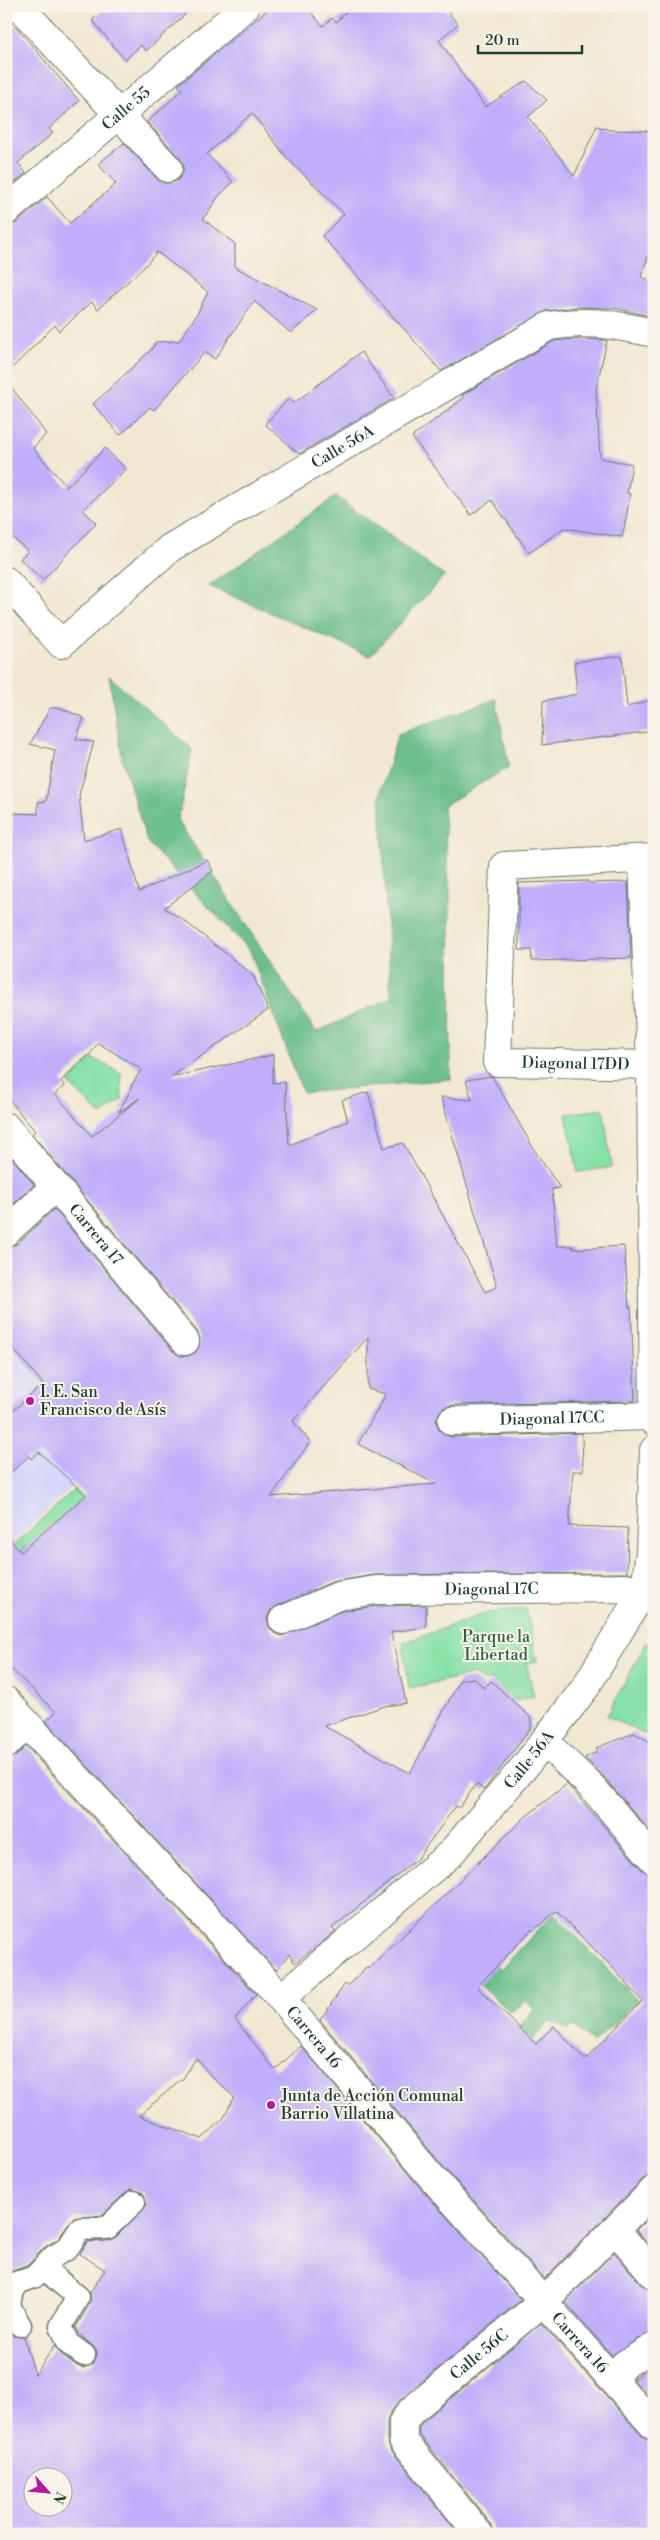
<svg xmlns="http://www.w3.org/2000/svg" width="660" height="2540" viewBox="0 0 660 2540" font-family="'Libre Bodoni',serif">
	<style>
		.built { fill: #d6d7f8 }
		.green { fill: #87e1a6; stroke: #538f6d }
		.forest { fill: #6dbf8b; stroke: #467e60 }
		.building { fill: #c0aefa; fill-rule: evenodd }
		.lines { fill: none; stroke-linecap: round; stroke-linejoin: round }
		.pedestrian-casing { stroke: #69796b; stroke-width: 25 }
		.minor-casing { stroke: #69796b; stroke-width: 30 }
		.tertiary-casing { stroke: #69796b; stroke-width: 30 }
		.pedestrian { stroke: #fff; stroke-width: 22 }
		.minor { stroke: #fff; stroke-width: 28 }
		.tertiary { stroke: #fff; stroke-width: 28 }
		.poi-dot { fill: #b5179e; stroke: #f7f3e8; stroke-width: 2 }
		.labels { text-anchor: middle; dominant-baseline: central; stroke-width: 4; stroke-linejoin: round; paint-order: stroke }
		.street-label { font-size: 16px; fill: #1f3d34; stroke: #f7f3e8 }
		.poi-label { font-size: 16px; fill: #1f3d34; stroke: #f7f3e8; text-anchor: start }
		.park-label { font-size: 16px; fill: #345e4b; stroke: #f7f3e8 }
	</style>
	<rect width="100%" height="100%" fill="#f7f3e8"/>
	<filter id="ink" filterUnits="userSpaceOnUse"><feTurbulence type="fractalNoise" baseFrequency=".02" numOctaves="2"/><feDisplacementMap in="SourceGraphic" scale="10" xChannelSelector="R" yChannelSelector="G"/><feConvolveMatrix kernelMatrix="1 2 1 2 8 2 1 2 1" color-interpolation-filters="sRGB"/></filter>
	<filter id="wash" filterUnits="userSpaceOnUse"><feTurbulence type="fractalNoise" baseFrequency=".0096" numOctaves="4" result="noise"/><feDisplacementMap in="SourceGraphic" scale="20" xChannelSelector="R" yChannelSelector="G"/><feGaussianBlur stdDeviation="1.12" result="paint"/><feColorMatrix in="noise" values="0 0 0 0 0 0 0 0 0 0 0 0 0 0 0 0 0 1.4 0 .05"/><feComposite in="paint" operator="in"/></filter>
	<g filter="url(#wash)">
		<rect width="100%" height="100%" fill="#f2e8d1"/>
		<!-- built -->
		<path class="built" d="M6,1343l96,116 -96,89z"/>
		<!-- green -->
		<g class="green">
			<path d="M92,1058l29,15 1,27 -21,15 -32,-31 6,-9z"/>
			<path d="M603,1109l9,58 -34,5 -12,-58z"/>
			<path d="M75,1489l22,22 -24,33 -20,-22 -46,41 -1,-11z"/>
			<path d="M526,1609l11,52 -11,2 8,33 -18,5 -25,-22 -6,3 -11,-8 -65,14 -6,-45 84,-30z"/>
			<path d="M646,1643l8,3v92l-47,-22z"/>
		</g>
		<!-- forest -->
		<g class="forest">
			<path d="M336,496l108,80 -74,80 -161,-70z"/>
			<path d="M109,676l83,73 -14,72 138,211 75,-34 -11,-204 18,-60 98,-35 13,68 -66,39 7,89 1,184 -148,14 -53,-142 -103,-109 -25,-84z"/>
			<path d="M554,1913l84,88 -45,42 -19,-17 -6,3 -17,-8 -58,57 7,-28 34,-41 -8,-8 -15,11 -35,-30 9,-23 16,10z"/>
		</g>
		<g id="blocks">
			<!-- building -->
			<g class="building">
				<path d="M109,6h85l-48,45 -5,-6 -16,15 -33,-40z"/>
				<path d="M272,6h33l18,20 9,-8 4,4 16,-16h91l15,18 -19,16 46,67 41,-26 21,19 -19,17 46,59 23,-50 13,4 44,1v108l-13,38 13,4v36l-40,-9 -37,-1 -31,4 -105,60 -119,-135 22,-22 -56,-55 -36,-46 -45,41 26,28 -15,15 -15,22 32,25v23l82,43 -26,23 -37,-32 -39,58 -10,-7 -51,58 -4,-3 -30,28 -27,-31 59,-55 4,-7 23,-1 17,-25 12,-24 -51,-40 -13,15 -46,42 -6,-7 -33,29 -4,-6 -49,49v-148l10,-3 31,-26 23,26 46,-39 -18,-20 26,-21 33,36 7,4h7l7,-3 5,-8v-7l-3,-7 -33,-36 35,-32 -4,-5z"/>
				<path d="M6,15l73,86 -30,28 4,4 -35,30 8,10 -20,17z"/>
				<path d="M578,339l29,1 -11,49 4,69 32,6 -5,29 3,1 -4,25 -4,18 -58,-9 -35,25 -37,-53 -21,15 -59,-78 52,-39 -2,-3 92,-54z"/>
				<path d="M361,352l33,46 -95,56 -34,-30 24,-26 5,5z"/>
				<path d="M6,380l40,54 -13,14 34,39 38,-39 21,21 -43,41 13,13 -53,57 -23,-21 8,-8 -22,-19z"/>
				<path d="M622,656l5,51 27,-8v32l-112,14 1,-44 34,-7 -3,-32z"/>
				<path d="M50,708h10l24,10 -8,21 18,3 -15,53 5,45 38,-11 17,63 68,-32 6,11 -49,37 18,11 71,56 15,35 -97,67 102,-22v28l12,-1 4,63 59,-24 -6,-21 26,-8 16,56 19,-5 82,149 12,-5 -56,-190 31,3 -6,-20 26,-4 43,75 25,37 -8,1 5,57h16v3l51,-3 5,61h2l4,94 -183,4 -9,3 -4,5 -3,8 3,9 6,5 7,2 130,-4 1,38h-10l-4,55 59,2 -1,45 -253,2 -42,7 -55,24 -7,5 -3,8 2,8 5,6 8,3 60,-25 35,-5 49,-1v22l-35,5 15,71 -21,3 -61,20 86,47 50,-93 14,-2 10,10 7,-7 40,37v10l-47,62 -8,-6 -17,24 -3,-2 -39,53 -85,69 3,3 -11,10 -29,22 -6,-9 -13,16 -230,-249 10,-9 -50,-48v-129l15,17 65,-57 -47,-43 -8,7 -2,-3 -23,21v-60l37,-33 -37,-44v-93l11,-3 37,-35 119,142 7,5h8l7,-3 4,-6 1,-8 -3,-8 -165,-197 3,-3 -29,-35v-247l5,-5 2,-31 25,1v-12l8,-1 9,-51 -25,-6zM98,1043l43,26 -8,15 -2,1 1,2 -13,25 21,-14 -48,38 -37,-42 10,-8 -4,-5 30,-28zM368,1337v52l18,5 -28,50 78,40 -165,13 39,-55 -17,-21z"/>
				<path d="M588,881v2l40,-1 3,76 -99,3 -1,-11h-12v-67z"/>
				<path d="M9,1154l25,31 -28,26v-55z"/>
				<path d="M634,1733l20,11v92l-50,-59 -19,-19 13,-7 -2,-3z"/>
				<path d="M26,1746l230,248 -21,25 40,51 26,-24 116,138 104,116 -120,99 -11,14 -3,8v19l4,10 68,84h-453v-206l7,8 11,1 11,38 20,-30 6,9 16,12 6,2 11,-5 3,-7 -1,-7 -16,-14 -4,-8 14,-24v-11l15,-22 -25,-16 7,-12 20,-1 9,-4 31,-32 -4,-12 -13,-4 -28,26 -29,3 -15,21 -13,8 -18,19 -21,7v-514l10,-3zM196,2058l15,18 23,21 -11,22 -21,20 -63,-23 40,-35 3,-1zM32,2478h30v30h-30z"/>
				<path d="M567,1784l75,86 12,5v300l-11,4 -99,100 -103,-115 -121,-144 25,-36 2,2 18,-17 6,-2 153,-149zM556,1911l56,56 30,34 -57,59 -31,-34 -18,18 -59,-57 54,-57 2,1z"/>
				<path d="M654,2212v39l-18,-21z"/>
				<path d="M614,2252l28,33 12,5v41l-8,3 -34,21 -47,-53z"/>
				<path d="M541,2323l101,113 12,5v93h-160l-3,-10 -72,-90v-7l3,-5z"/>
				<path d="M654,2365v37l-21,-23z"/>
			</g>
		</g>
	</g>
	<g filter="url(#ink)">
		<use href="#blocks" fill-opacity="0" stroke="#69796b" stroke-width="1"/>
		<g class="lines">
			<!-- pedestrian casing -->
			<g class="pedestrian-casing">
				<g id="pedestrian">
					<path d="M43,2268l35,29 -17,29 8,18 15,11"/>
					<path d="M18,2282c-12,21 -11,22 2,43"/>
					<path d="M6,2287l28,-10 20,-21 13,-7 13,-20 27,-1 27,-26"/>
				</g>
			</g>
			<!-- minor casing -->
			<g class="minor-casing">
				<g id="minor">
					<path d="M19,6l149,162"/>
					<path id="s1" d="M6,581l55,63 109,-96 379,-222c41,-7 65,-1 105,7"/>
					<path id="s2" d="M654,858l-150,8 -7,196 157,3"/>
					<path d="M643,859l8,206 3,356"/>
					<path id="s3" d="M6,1127l179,214"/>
					<path d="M6,1232l49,-45"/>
					<path id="s4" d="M452,1421l201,-5"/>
					<path id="s5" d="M283,1620l55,-24 38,-6 269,-2"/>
					<path d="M544,1741l48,46 62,73"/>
					<path d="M6,1744l20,-19"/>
					<path id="s6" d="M281,1998l169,-144 75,-88 60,-78 60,-100 5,-36 4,-102"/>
					<path d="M615,2229l39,46"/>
					<path d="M612,2378l13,-14 29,-17"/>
					<path id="s7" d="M479,2534l-76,-94v-18l8,-11 133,-110 110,-111"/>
				</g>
			</g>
			<!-- tertiary casing -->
			<g class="tertiary-casing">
				<g id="tertiary">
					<path id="s8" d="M6,211l240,-205"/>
					<path id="s9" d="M6,1701l267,288 156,185 225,252"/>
				</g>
			</g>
			<!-- pedestrian -->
			<use href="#pedestrian" class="pedestrian"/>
			<!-- minor -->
			<use href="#minor" class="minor"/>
			<!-- tertiary -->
			<use href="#tertiary" class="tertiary"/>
		</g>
	</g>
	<!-- markers -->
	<g class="poi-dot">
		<circle cx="30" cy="1401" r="5"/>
		<circle cx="271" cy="2105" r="5"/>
	</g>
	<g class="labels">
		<!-- street labels -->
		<g class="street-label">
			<text stroke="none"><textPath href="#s8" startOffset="158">Calle 55</textPath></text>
			<text stroke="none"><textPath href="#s1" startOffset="429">Calle 56A</textPath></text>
			<text stroke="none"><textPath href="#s2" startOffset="425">Diagonal 17DD</textPath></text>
			<text stroke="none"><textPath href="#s3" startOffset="140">Carrera 17</textPath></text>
			<text stroke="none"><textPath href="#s4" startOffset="100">Diagonal 17CC</textPath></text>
			<text stroke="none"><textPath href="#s5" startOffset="214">Diagonal 17C</textPath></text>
			<text stroke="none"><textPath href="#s6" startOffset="345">Calle 56A</textPath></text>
			<text stroke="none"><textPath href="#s9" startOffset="456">Carrera 16</textPath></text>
			<text stroke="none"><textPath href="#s9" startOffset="861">Carrera 16</textPath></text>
			<text stroke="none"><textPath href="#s7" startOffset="241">Calle 56C</textPath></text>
		</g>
		<!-- poi labels -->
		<g class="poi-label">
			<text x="40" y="1392">I. E. San<tspan x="40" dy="18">Francisco de Asís</tspan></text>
			<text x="281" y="2096">Junta de Acción Comunal<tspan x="281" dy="18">Barrio Villatina</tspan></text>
		</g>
		<!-- park labels -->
		<g class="park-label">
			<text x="496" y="1637">Parque la<tspan x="496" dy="18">Libertad</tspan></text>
		</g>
	</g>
	<!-- margin -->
	<rect width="660" height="2540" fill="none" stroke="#f7f3e8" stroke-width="25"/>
	<!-- north arrow -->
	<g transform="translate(48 2492) rotate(117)"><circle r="24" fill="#f7f3e8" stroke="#a1aaa0"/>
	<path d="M0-4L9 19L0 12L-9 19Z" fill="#b5179e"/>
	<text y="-8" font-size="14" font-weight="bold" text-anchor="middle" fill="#1f3d34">N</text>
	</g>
	<!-- scale -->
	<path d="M478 45v8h104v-8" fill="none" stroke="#1f3d34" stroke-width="2.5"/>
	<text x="485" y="45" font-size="15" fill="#1f3d34" stroke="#f7f3e8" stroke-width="4" paint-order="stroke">20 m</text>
</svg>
